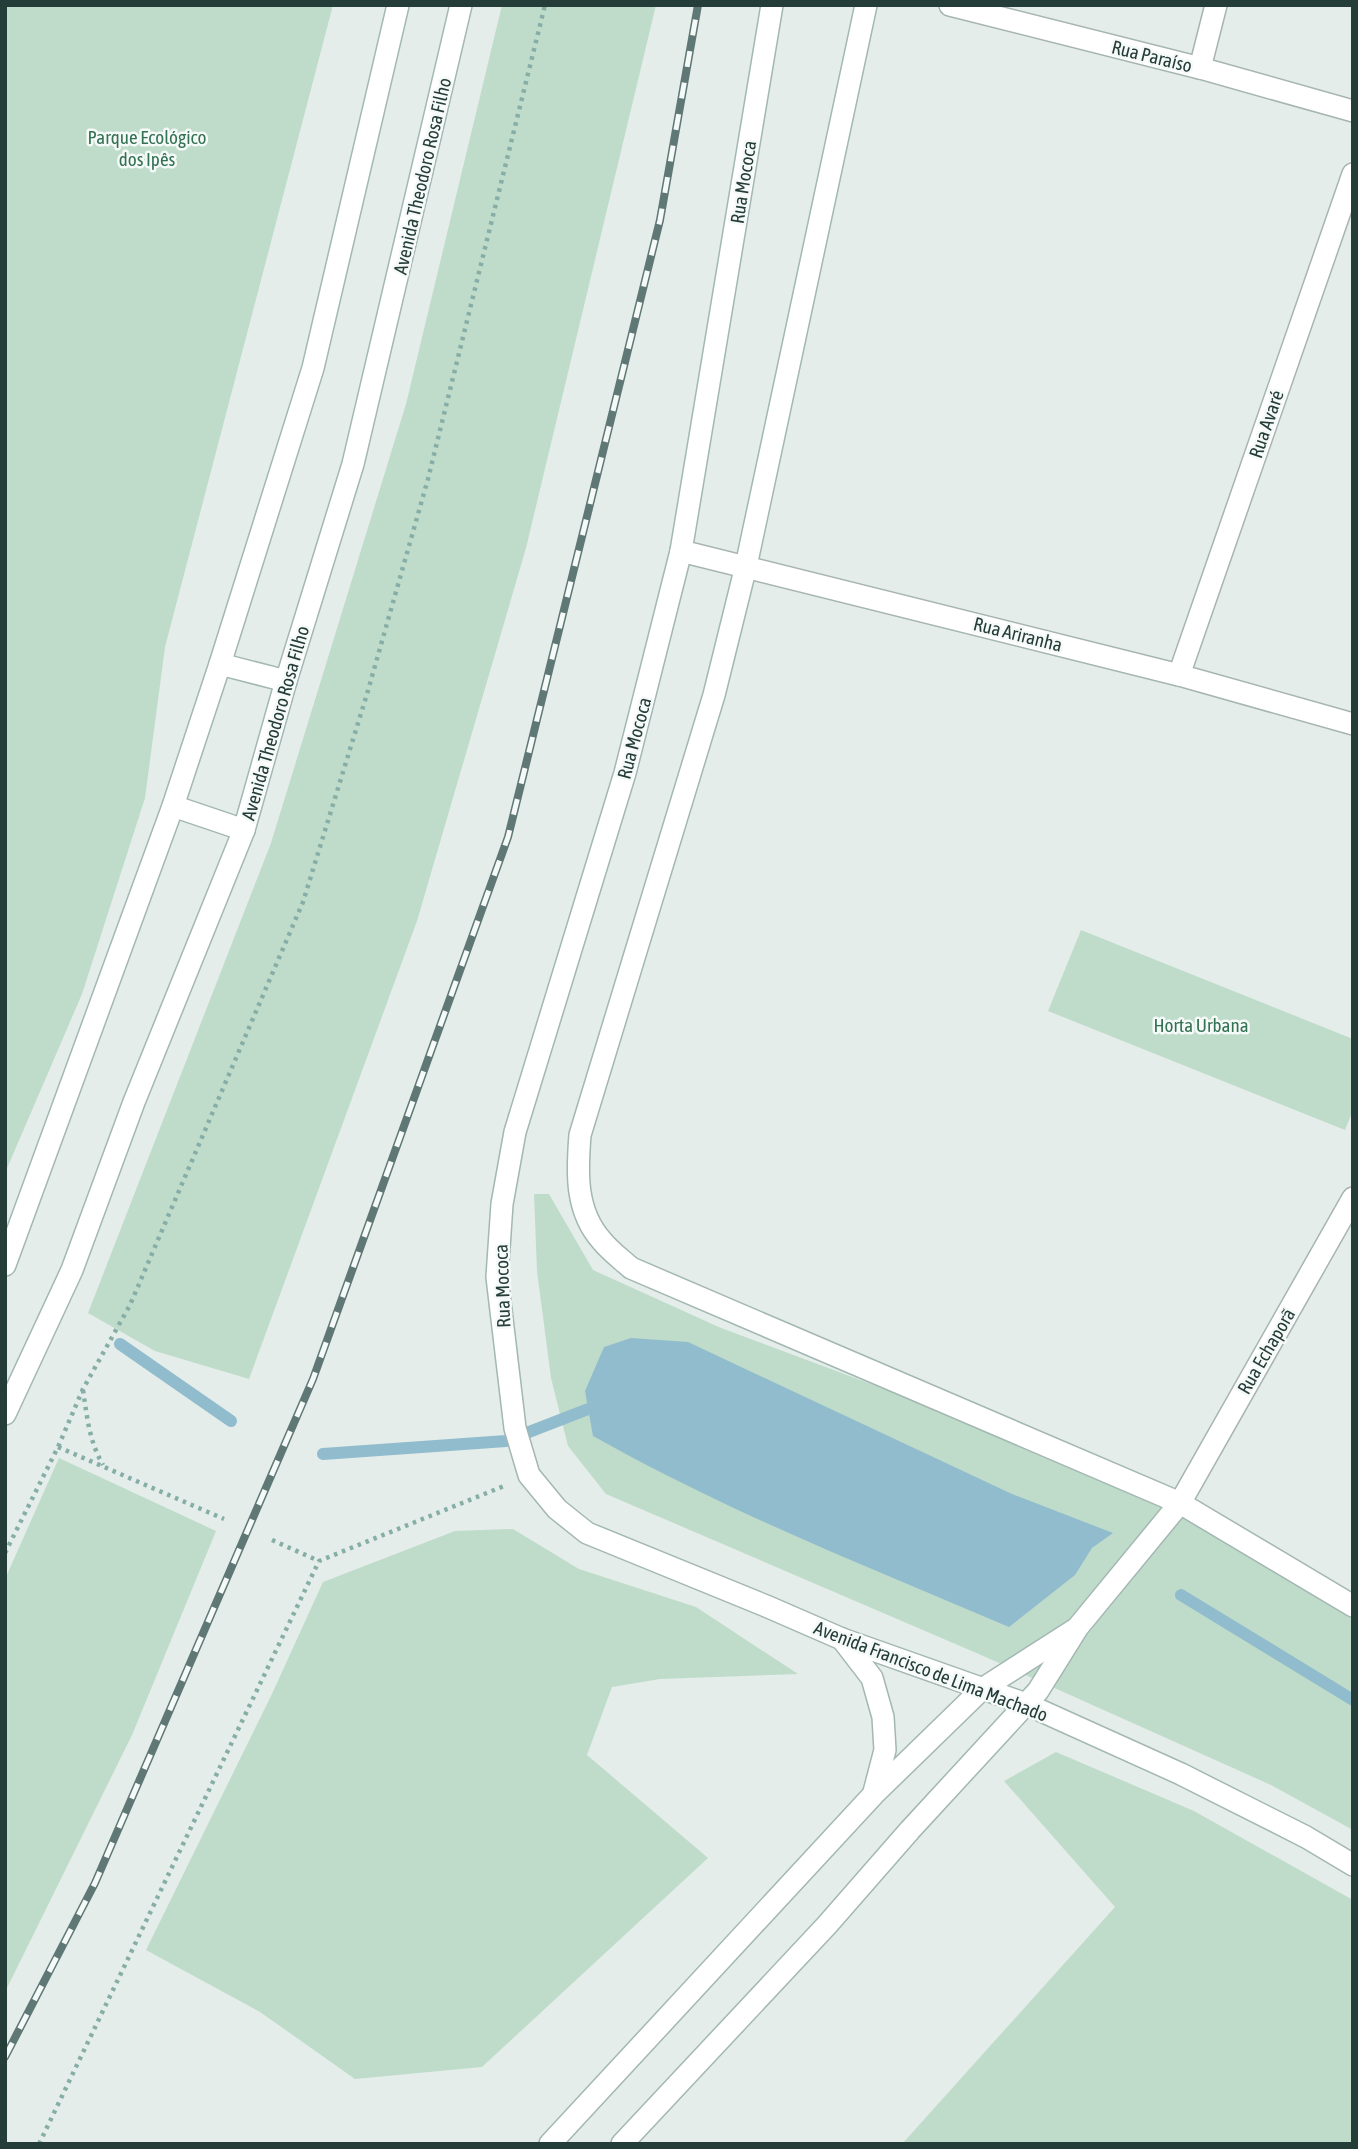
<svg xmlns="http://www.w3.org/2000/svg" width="1358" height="2149" viewBox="0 0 1358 2149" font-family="'Asap Condensed',sans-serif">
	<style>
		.green { fill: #bfdcca }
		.water { fill: #91bccd }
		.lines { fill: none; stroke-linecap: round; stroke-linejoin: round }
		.stream { stroke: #91bccd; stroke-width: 12 }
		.street-casing { stroke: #a7b5b1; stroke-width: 24 }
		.secondary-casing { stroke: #a3b7b3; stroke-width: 24 }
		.path { stroke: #87aea6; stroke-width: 4.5; stroke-dasharray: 3.5 5; stroke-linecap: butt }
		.street { stroke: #fff; stroke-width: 21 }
		.secondary { stroke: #fff; stroke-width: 21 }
		.rail-casing { stroke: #5f7875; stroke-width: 8 }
		.rail { stroke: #f5f9f7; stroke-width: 5; stroke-dasharray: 16; stroke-linecap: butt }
		.labels { text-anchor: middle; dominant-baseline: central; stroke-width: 5; stroke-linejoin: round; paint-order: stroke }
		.street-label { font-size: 19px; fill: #253d39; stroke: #f5f9f7 }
		.park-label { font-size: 19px; fill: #327152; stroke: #f5f9f7 }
	</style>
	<rect width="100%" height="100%" fill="#e4edea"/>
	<!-- green -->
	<g class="green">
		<path d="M5,5h328l-168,642 -20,151 -63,196 -77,179z"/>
		<path d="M502,5h154l-130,543 -109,373 -168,458 -94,-28 -67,-38 183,-470 135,-439z"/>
		<path d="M1081,930l272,109v71l-8,20 -297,-119z"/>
		<path d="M534,1194h15l44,76 128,58 233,87 271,121 128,80v214l-82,-45 -290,-130 -375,-161 -38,-48 -17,-68 -14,-107z"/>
		<path d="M59,1458l157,73 -84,204 -127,257v-413z"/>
		<path d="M513,1529l66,40 117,38 102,67 -138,5 -48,8 -25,68 121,103 -226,209 -127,12 -95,-67 -114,-62 125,-254 52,-114 132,-51z"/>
		<path d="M1056,1752l138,59 159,89v244h-451l213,-237 -111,-126z"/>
	</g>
	<!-- water -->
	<path class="water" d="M631,1338l57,4 324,152 101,39 -21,15 -17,27 -66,52c-141,-60 -283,-116 -416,-191l-8,-45 19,-44z"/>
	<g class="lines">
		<!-- stream -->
		<g class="stream">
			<path d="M120,1344l111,77"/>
			<path d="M323,1454l183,-13 90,-35 6,1"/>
			<path d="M1181,1595l172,105"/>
		</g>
		<!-- street casing -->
		<g class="street-casing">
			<g id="street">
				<path d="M950,5l250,63 153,43"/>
				<path d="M1200,68l16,-63"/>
				<path d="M681,551l498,124 174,49"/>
				<path d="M1179,675l174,-501"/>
				<path d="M1180,1503l173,-305"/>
			</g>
		</g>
		<!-- secondary casing -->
		<g class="secondary-casing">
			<g id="secondary">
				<path d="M772,5l-91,546 -56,222 -110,359 -13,72 -5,73 18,151 14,47 28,34 30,24 179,73 76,33 184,65 155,70 125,63 47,28"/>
				<path d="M866,5l-120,561 -32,129 -134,440c-3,37 -5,76 22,106 8,10 19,18 29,27l549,235 173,103"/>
				<path d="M220,664l66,17"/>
				<path d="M173,806l71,24"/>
				<path d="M5,1265l168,-459 47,-142 93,-296 85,-363"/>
				<path d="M5,1414l67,-144 62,-168 110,-272 42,-149 67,-217 108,-459"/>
				<path d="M842,1639l30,39 11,39 2,33 -11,42"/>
				<path d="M550,2144l324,-350 108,-105 92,-59"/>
				<path d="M622,2144l205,-219 83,-95 128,-139 40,-64 102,-124"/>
			</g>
		</g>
		<!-- path -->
		<g class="path">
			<path d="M83,1390c4,26 6,51 20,75"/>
			<path d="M58,1447l166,72"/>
			<path d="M272,1540l47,21"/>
			<path d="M5,1553l53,-106 25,-58 47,-84 173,-403 64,-208 61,-215 117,-474"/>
			<path d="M39,2144l280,-583 185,-75"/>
		</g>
		<!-- street -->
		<use href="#street" class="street"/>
		<!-- secondary -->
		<use href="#secondary" class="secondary"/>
		<!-- rail casing -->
		<g class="rail-casing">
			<path id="rail" d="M5,2057l90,-174 218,-504 195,-542 152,-617 38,-215"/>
		</g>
		<!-- rail -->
		<use href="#rail" class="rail"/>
	</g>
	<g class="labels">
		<!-- street labels -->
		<g class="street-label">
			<text transform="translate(1152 56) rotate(14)">Rua Paraíso</text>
			<text transform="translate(422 176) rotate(-77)">Avenida Theodoro Rosa Filho</text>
			<text transform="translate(743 182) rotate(-81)">Rua Mococa</text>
			<text transform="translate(1266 424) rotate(-71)">Rua Avaré</text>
			<text transform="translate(1018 634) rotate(14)">Rua Ariranha</text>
			<text transform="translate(275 723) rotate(-74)">Avenida Theodoro Rosa Filho</text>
			<text transform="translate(634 738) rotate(-75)">Rua Mococa</text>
			<text transform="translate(502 1286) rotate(-92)">Rua Mococa</text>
			<text transform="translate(1266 1351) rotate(-60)">Rua Echaporã</text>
			<text transform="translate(931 1671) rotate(21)">Avenida Francisco de Lima Machado</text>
		</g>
		<!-- park labels -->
		<g class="park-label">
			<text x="147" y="137">Parque Ecológico<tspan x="147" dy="22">dos Ipês</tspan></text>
			<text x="1201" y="1025">Horta Urbana</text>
		</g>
	</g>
	<!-- border -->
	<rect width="1358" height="2149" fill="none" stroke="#253d39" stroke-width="14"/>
</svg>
